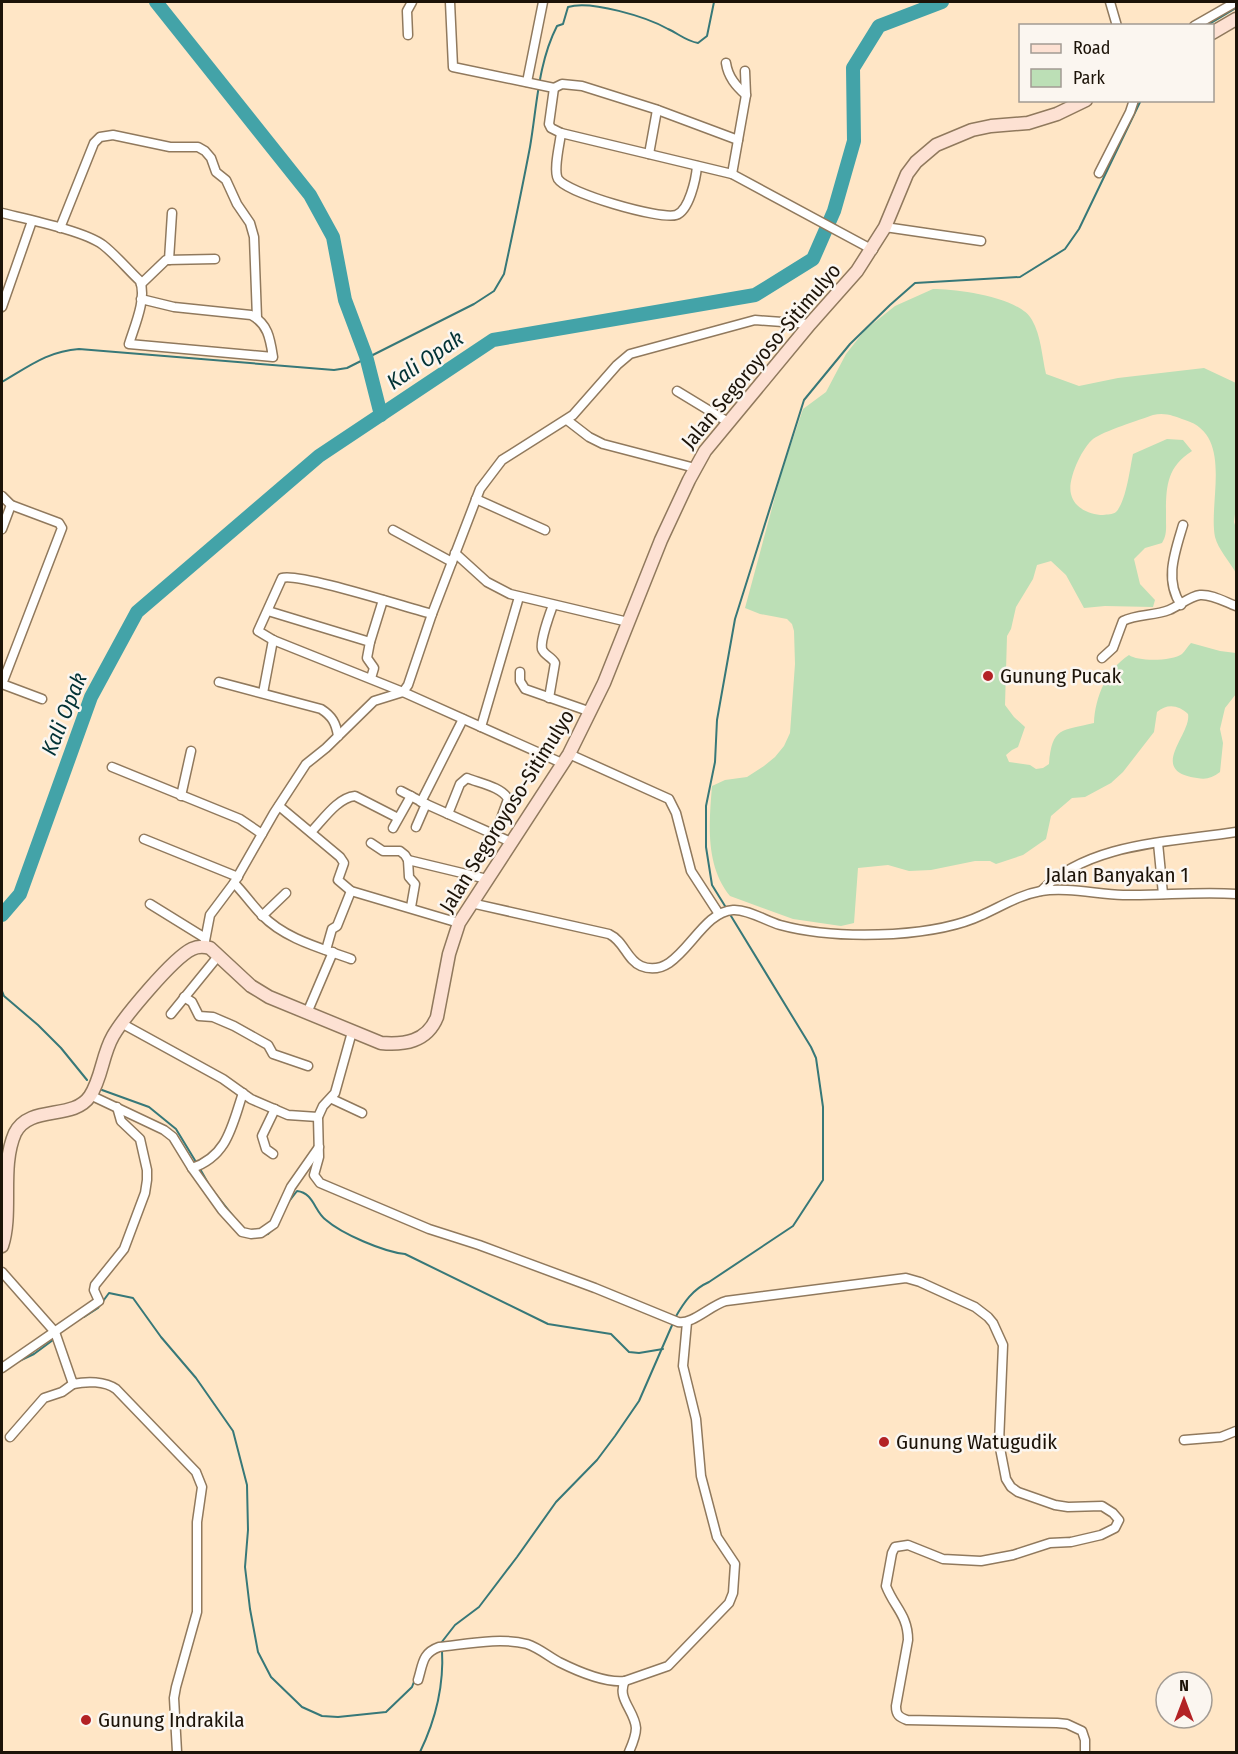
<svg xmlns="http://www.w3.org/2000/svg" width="1238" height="1754" viewBox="0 0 1238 1754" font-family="'Fira Sans Condensed',sans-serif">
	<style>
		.green { fill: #bcdfb6 }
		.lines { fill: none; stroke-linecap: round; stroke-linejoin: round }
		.stream { stroke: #377878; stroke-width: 2 }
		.river { stroke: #43a3a8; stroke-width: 14 }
		.street-casing { stroke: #90795d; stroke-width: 11 }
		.secondary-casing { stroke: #90795d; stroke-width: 15 }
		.street { stroke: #fff; stroke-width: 8 }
		.secondary { stroke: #fde1d3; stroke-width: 12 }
		.poi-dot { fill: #b32225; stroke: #fbf6f0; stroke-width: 2 }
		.labels { text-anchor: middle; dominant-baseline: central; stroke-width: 5; stroke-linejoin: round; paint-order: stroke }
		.street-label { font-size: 21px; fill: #1c1308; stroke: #fbf6f0 }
		.poi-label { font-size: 21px; fill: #1c1308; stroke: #fbf6f0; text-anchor: start }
		.water-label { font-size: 22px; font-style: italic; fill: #013134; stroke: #fbf6f0 }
	</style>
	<rect width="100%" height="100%" fill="#ffe6c6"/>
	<!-- green -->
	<path class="green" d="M933,289c23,0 87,8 99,31 9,15 10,37 14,54l33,12 39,-8 86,-10 32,15v123l-2,16 2,6v45c-6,-11 -18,-24 -21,-36 -7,-35 19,-102 -30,-117 -11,-4 -20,-8 -32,-5 -14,5 -49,16 -60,24 -11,9 -26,41 -22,55 3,14 19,21 32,21 5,-1 9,0 13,-3 10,-10 14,-44 17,-58l34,-15 16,1 9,11c-27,17 -26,39 -26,68 0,9 1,16 -4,24l-17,5 -11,11 6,25 15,16 -2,7 -48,-1 -21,2 -18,-33 -15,-14 -14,4 -4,14 -17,28 -5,22 -4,7 -2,69 9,12 11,10 -7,20 -6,3 -6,5 3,7 21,3 6,4 7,-1 6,-4c3,-38 13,-33 45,-41 1,-26 13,-54 35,-68 9,7 44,6 53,-1 3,-3 6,-8 9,-11l29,8 16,2v41l-11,14 -5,21 3,14 -3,29c-8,6 -14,8 -23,6 -51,-7 -5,-44 -9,-64 -9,-9 -21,-11 -31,-2l-3,20 -31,40 -12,11 -26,14 -13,1 -21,18 -5,23 -23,16 -27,9 -6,-3h-15l-44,9 -22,1 -21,-6 -30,3 -4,55 -13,3 -48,-7 -63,-23c-25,-31 -21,-73 -18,-110l13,-6 22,-3 17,-11 11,-9 9,-11 6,-13 5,-69 -1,-33 -2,-7 -5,-5 -27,-5 -15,-6 37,-137 21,-62 23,-17 20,-38 19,-24 30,-24z"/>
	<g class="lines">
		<!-- stream -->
		<g class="stream">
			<path d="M1206,26l30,-18"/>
			<path d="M2,382c26,-15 46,-31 77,-33l255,21 13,-2 127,-64 20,-13 10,-17c9,-42 18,-85 26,-127 7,-41 8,-84 27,-121l6,-2 5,-17c23,-7 79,10 100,22 11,5 18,12 30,14l9,-7 7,-34"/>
			<path d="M725,906l-13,-21 -6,-38v-41l9,-44 2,-42 18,-101 69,-219 46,-56 40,-39 25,-22 105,-6 45,-28 14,-20 62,-129"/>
			<path d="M2,991l2,5 34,29 23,23 26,32"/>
			<path d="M102,1090l47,17 27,22 20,33"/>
			<path d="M199,1167l9,16"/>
			<path d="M211,1188l26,33"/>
			<path d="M287,1204l10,-13c17,2 17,20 29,29 16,14 58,32 79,34l143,70 63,10 18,18 10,1 24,-4"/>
			<path d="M254,1237l14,-3 5,-5"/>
			<path d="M84,1317l14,-9 11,-15 24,5 28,39 35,41 37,53 14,54 1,45 -3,37 5,42 8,43 13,25 31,30 20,9 16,1 48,-5 26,-25 3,-8"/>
			<path d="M675,1318c9,-16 18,-29 34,-36l84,-56 30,-46v-73l-7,-49 -5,-11 -80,-131"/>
			<path d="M17,1362l17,-8 19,-14"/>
			<path d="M441,1643l14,-18 24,-18 38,-50 39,-55 41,-42 18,-24 24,-35 34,-78"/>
			<path d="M420,1752c15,-31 24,-67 22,-102"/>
		</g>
		<!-- river -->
		<g class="river">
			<path d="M156,2l154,193 23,42 12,63 21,56 15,59"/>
			<path d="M2,915l18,-21 71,-197 46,-85 182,-156 174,-116 262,-45 58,-36 21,-48 20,-70 -1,-73 26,-42 63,-24"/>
		</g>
		<!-- street casing -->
		<g class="street-casing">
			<g id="street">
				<path d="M450,2l3,65 101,21 -5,36 2,4 10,5 171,41 14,-79 -1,-24"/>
				<path d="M1110,2l7,24"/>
				<path d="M1194,26l42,-24"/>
				<path d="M408,35l-1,-24 5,-9"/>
				<path d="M726,63c2,14 10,23 20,32"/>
				<path d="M527,82l16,-80"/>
				<path d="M554,88l8,-4 20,2 73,23 83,31"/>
				<path d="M561,133c-1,10 -8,37 -3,46 9,14 102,41 118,36 13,-4 20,-36 21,-49"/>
				<path d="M649,154l8,-44"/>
				<path d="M1099,173l31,-61 4,-12"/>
				<path d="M732,174l141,76"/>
				<path d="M2,213c24,6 83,18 101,32 14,11 25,25 37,36 7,18 -6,46 -11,63l144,13c-3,-19 -5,-33 -22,-42l-77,-8 -33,-8"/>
				<path d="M885,227l96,14"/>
				<path d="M60,228l34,-85 6,-6 13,-2 57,12h28l7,4 6,7 5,14 10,8 11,24 13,19 4,14 3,81"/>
				<path d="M169,260l3,-47"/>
				<path d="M141,284l25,-24 49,-1"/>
				<path d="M2,307l30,-86"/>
				<path d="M677,391l51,31"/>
				<path d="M567,420l22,17 14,7 92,24"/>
				<path d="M2,496l9,9 48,18 3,5 -60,156"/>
				<path d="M476,499l69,31"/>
				<path d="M2,529l9,-24"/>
				<path d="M393,530l59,32"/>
				<path d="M455,553l32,29 23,12 118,28"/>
				<path d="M1181,605c-17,-25 -6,-53 2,-80"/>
				<path d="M268,611l102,31 -3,16 7,10 -3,10"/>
				<path d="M432,614c-24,-6 -134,-42 -150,-36l-24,53 15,9 130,52 161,72"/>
				<path d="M370,642l13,-42"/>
				<path d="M1102,658l11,-10 10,-27c14,-7 31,-5 46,-11 10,-4 21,-14 31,-15 12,-1 25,7 36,11"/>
				<path d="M520,672v9l5,8 66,23"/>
				<path d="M219,682l102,27c11,7 15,14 17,27"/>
				<path d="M2,684l40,15"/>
				<path d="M263,693l10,-53"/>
				<path d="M549,698l6,-35c-3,-6 -11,-8 -13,-14 -2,-8 8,-36 11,-44"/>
				<path d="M481,727l38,-130"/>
				<path d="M569,754l100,45 7,14 15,58 28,43"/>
				<path d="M112,767l128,52 22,15"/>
				<path d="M401,791l25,13 85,38"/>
				<path d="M181,796l10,-45"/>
				<path d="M421,802l42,-83"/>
				<path d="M279,806l61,51 4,6 -6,17 13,11 108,32"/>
				<path d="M448,814l12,-30 7,-6c12,5 35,9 41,21l-13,36"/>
				<path d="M416,827l10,-23"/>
				<path d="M393,828l18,-32"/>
				<path d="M311,832c12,-12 26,-34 44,-36l43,22"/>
				<path d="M144,839l94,38"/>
				<path d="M371,843l12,8h17l5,4 3,5 1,17 6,7 -4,23"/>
				<path d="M1158,843l5,51"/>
				<path d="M408,860l79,19"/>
				<path d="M234,883c10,10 18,22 28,32 23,24 59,33 89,44"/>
				<path d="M1041,891c48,-49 131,-49 195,-59"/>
				<path d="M471,903l138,31c15,7 18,26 32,32 39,16 56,-54 92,-56 15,-1 33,11 47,15 37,10 76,11 113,9 30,-2 62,-6 89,-19 20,-9 37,-20 59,-24 26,-4 55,3 82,4 38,1 75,-4 113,-1"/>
				<path d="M150,904l55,34"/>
				<path d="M262,916l24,-23"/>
				<path d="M204,946l6,-31 24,-32 40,-70 32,-49 20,-16 48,-47 29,-9 5,-7 24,-71 48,-125 22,-29 71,-45 44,-50 13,-11 125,-34 55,4"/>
				<path d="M326,950l6,-21 5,-3 14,-35"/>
				<path d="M184,997l8,5 7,14 14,1 21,9 34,19 5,9 35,12"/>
				<path d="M307,1013l26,-61"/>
				<path d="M171,1014l48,-59"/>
				<path d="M121,1023l102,56 28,20 37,16 30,2"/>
				<path d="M352,1032l-17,61 -12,13 -5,11 1,40 -5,18 6,8 109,46 50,16 116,43 83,34c14,3 33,-17 48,-21l180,-23 14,4 55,25 13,10 5,6 10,22 -4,98 7,36 5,8 7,5 37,13 13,2 34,-1 11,7 6,7 -4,8 -14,7 -30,7 -21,1 -37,12 -32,6 -38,-2 -35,-14 -13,2 -3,6 -6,33c8,21 22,29 22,54l-12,66c0,9 3,11 11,14l150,3 10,1 15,7 3,9v12"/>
				<path d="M90,1095l74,35 9,7 19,31 30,42 20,22 9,2 10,-1 13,-9 17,-37 28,-40"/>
				<path d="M332,1099l30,14"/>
				<path d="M273,1154l-7,-5 -4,-13 13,-27"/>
				<path d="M192,1168c36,-12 40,-43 51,-75"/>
				<path d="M2,1272l53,60 18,52c14,-3 32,-3 43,5l80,83 6,15 -5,35v90l-21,75 -2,11 3,54"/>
				<path d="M2,1368l97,-67 -5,-11 1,-5 29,-36 21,-56 2,-13v-10l-7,-31 -19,-18 -4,-14"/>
				<path d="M10,1437l34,-39 18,-6 11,-8"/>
				<path d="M1184,1440l37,-3 15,-6"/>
				<path d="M418,1680c5,-16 4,-27 21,-33 28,-3 61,-10 88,-3 12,4 21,12 32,18 18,9 47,21 66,19"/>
				<path d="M629,1752c3,-7 7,-16 7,-24 -1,-17 -20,-30 -11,-47l43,-15 61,-63 4,-10 2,-29 -18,-27 -16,-61 -5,-57 -13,-53 4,-44"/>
			</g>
		</g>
		<!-- secondary casing -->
		<g class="secondary-casing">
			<g id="secondary">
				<path d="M1212,33l24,-14"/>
				<path d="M2,1246c11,-34 -2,-79 13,-113 15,-29 58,-12 75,-37 12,-18 12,-41 23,-60 11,-19 60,-78 79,-87 6,-3 11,-3 18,-1l41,38 18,11 112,46c23,2 46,-1 56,-26l12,-63 10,-31 110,-169 35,-71 57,-143 28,-60 16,-29 105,-127 47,-53 28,-44 22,-53 9,-12 20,-17 36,-15 19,-4 37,-3 29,-9 29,-14"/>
			</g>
		</g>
		<!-- street -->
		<use href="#street" class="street"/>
		<!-- secondary -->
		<use href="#secondary" class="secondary"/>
	</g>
	<!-- markers -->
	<g class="poi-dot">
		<circle cx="988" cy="676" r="6"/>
		<circle cx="884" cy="1442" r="6"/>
		<circle cx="86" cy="1720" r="6"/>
	</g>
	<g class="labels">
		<!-- street labels -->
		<g class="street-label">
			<text transform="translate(761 356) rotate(-50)">Jalan Segoroyoso-Sitimulyo</text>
			<text transform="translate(507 811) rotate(-58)">Jalan Segoroyoso-Sitimulyo</text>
			<text x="1117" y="875">Jalan Banyakan 1</text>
		</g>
		<!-- poi labels -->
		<g class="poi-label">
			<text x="1000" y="676">Gunung Pucak</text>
			<text x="896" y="1442">Gunung Watugudik</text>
			<text x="98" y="1720">Gunung Indrakila</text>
		</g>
		<!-- water labels -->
		<g class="water-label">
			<text transform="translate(425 360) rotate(-34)">Kali Opak</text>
			<text transform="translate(64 714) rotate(-68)">Kali Opak</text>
		</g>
	</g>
	<!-- border -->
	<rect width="1238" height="1754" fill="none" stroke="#1c1308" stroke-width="6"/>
	<!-- legend -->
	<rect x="1019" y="24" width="195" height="78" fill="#fbf6f0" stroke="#a29b93" stroke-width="1.5"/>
	<rect x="1031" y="44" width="30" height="9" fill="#fde1d3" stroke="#a29b93" stroke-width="1.5"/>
	<text x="1073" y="54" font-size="18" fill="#1c1308">Road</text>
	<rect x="1031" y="69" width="30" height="18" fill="#bcdfb6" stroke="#a29b93" stroke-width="1.5"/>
	<text x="1073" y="84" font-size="18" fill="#1c1308">Park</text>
	<!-- north arrow -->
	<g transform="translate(1184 1700)"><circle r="28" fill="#fbf6f0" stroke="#a29b93" stroke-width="1.5"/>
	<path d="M0-4.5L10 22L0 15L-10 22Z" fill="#b32225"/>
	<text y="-9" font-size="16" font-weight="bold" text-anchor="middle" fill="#1c1308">N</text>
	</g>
</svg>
